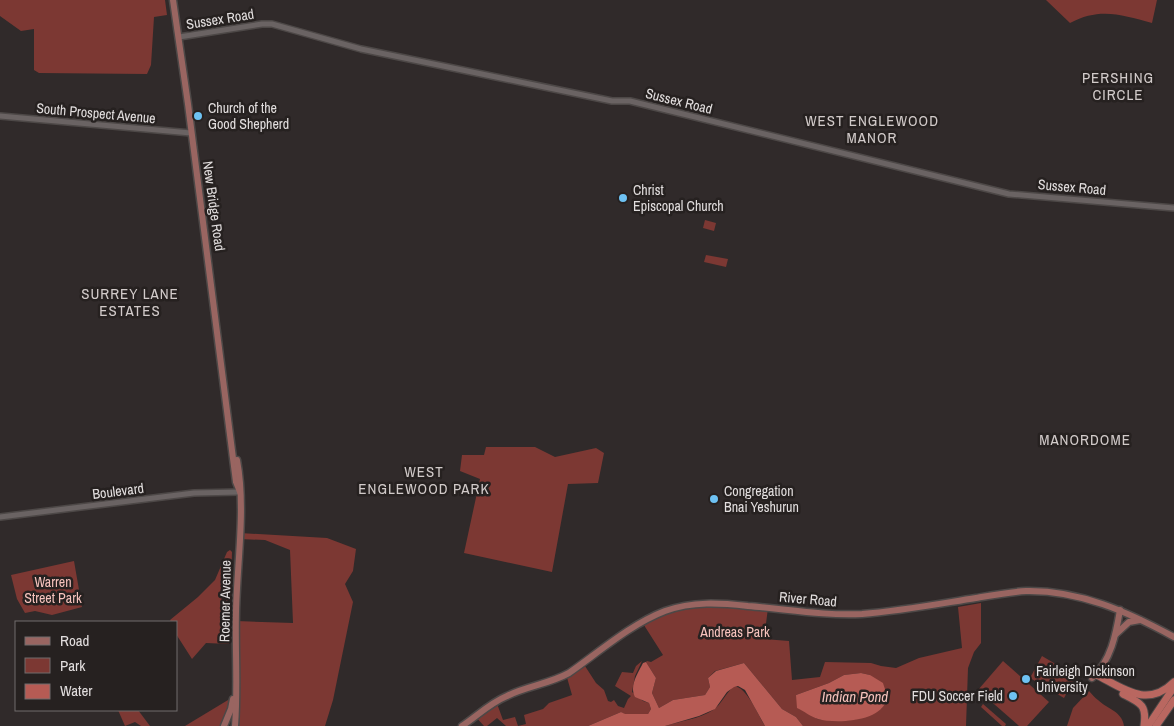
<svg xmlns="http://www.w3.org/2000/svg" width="1174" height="726" viewBox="0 0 1174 726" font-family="'Archivo Narrow',sans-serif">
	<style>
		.green { fill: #7c3833; fill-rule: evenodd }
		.water { fill: #b65b54 }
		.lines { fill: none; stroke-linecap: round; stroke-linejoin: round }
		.minor-casing { stroke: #4d4847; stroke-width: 8 }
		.major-casing { stroke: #4d4847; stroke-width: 9 }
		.highway-casing { stroke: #4d4847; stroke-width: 9 }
		.minor { stroke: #6a6363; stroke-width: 5 }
		.major { stroke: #996561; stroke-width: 6 }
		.highway { stroke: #b96760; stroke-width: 7 }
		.poi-dot { fill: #6ec2f3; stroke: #262120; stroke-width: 2 }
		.labels { text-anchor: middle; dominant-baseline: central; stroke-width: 5; stroke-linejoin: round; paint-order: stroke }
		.street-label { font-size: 14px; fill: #e2dede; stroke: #262120 }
		.poi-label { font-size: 14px; fill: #e2dede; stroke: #262120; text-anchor: start }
		.park-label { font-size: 14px; fill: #f7c3bd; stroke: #262120 }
		.neighbourhood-label { font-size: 15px; letter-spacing: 1px; fill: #d1cac9; stroke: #262120 }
		.water-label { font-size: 15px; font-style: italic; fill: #f5c1bb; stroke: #262120 }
	</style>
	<rect width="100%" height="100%" fill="#302a2a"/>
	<!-- green -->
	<g class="green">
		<path d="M0,0h165l2,15 -13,2 -3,48 -4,9 -108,-1 -5,-3v-41l-13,2 -21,-15z"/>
		<path d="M1046,0h111l-5,23c-30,-8 -52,-16 -82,0z"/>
		<path d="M705,220l11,3 -2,8 -11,-3z"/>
		<path d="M706,255l22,4 -2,8 -22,-5z"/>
		<path d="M486,447h49l20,10 41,-9 8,5 -6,30 -30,1 -16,88 -88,-19 16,-74 -20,-8 2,-16h22z"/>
		<path d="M240,533l87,5 29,11 -3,22 -8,13 8,18 -20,98 -8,26h-90l1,-105 57,2 -3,-73 -25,-10 -26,-1z"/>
		<path d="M230,550l2,2 -3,92 -23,-1 -14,16 -16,-25v-12h-5l-1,-2 28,-23 17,-17 12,-28z"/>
		<path d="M74,561l8,46 -30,8 -17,-4 -10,2 -8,-14 -6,-24z"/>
		<path d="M981,603v40l-7,9 -6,16 -2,58h-163l-7,-9 -14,-8 -38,-46 -29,8 -7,7 2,9 -5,8 -32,5 -14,8 -7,-15 4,-15 -10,-16 1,-1 4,1 12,-7 -21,-33 49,-17 77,3 -4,31 25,2 3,39 28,-3 5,-15 46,1 10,3 15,2 23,-10 43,-10 -4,-41zM861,673l9,2 12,33c-23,14 -38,14 -65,11l-21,-24 33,-12 15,-8z"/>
		<path d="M1042,656l34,20 -12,22 -34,-20z"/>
		<path d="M642,661l-7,15 -3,16 11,9 6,2 2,6 -3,5h-24l-3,-2 -33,14h-82l-9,-8 -10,8h-3l-9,-10 21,-15 7,19 12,-3 3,9 8,-2 -2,-9 19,-6 6,-6 23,-8 -6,-21 17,-11 13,20 8,7 4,11 3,1 3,-2 4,6 6,2 4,-9 3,-3 -16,-10 7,-14 11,1 3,-7z"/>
		<path d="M1003,661l46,41 -22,24h-8l-41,-36z"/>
		<path d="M734,686c13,1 24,29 31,40h-100c15,-5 35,-7 48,-16 8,-5 13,-17 21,-24z"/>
		<path d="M1089,691c3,3 6,7 9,9 9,9 24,11 26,26h-57l6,-18z"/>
		<path d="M233,697l-9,29h-39z"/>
		<path d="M983,704l23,20 -1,2h-3l-21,-19z"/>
		<path d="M118,710h20l12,16h-9l-6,-4 -10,4z"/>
	</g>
	<!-- water -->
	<g class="water">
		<path d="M646,662l10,16 -4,15 7,15 14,-8 32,-5 5,-8 -2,-9 8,-7 28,-8 38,46 14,8 7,9h-38l-20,-36 -7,-4 -4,1 -7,5 -12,17 -16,7 -34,10h-77l33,-14 4,2h23l3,-5 -2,-6 -14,-6c-6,-11 3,-24 8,-34z"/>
		<path d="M861,673l9,2 13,8c1,4 4,10 4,15 -4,24 -51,26 -69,21 -7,-2 -14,-8 -21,-11l-1,-13 33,-12 15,-8z"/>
	</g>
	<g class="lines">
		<!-- minor casing -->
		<g class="minor-casing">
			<g id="minor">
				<path d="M179,37l83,-13h10l89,25 251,52h18l379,93 165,14"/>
				<path d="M0,116l191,17"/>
				<path d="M0,517l194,-24 46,-1"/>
			</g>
		</g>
		<!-- major casing -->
		<g class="major-casing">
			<g id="major">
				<path d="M173,0l15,104 48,378 4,10"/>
				<path d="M1116,634l13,-12 11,-2"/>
				<path d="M1092,678c19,-17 24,-44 28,-68"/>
				<path d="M224,726l7,-17 2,-10"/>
				<path d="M235,726c3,-38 0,-76 1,-114 1,-49 10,-104 1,-152"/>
				<path d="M462,726c15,-10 28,-23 45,-30 20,-10 42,-12 62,-23 30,-21 62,-49 96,-62 28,-10 55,-8 83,-5 38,3 77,10 114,8 39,-3 76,-10 114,-16 17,-3 33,-6 50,-7 54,-1 102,21 148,46"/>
			</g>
		</g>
		<!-- highway casing -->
		<g class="highway-casing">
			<g id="highway">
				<path d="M1095,674c28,14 52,35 79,8"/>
				<path d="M1123,694c18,9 24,11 21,32"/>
				<path d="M1148,726l26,-39"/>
				<path d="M1156,726l18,-26"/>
			</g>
		</g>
		<!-- minor -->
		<use href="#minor" class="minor"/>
		<!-- major -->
		<use href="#major" class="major"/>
		<!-- highway -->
		<use href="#highway" class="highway"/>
	</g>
	<!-- markers -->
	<g class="poi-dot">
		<circle cx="198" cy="116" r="5"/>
		<circle cx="623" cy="198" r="5"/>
		<circle cx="714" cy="499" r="5"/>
		<circle cx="1026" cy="679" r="5"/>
		<circle cx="1013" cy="696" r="5"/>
	</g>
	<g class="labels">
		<!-- street labels -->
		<g class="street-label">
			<text transform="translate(220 19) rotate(-9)">Sussex Road</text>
			<text transform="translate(679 101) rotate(14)">Sussex Road</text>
			<text transform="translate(96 113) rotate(5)">South Prospect Avenue</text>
			<text transform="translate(1072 187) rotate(5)">Sussex Road</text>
			<text transform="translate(214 206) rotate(82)">New Bridge Road</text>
			<text transform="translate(118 491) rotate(-7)">Boulevard</text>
			<text transform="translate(808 599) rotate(5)">River Road</text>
			<text transform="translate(225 601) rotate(-89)">Roemer Avenue</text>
		</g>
		<!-- poi labels -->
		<g class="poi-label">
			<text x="208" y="108">Church of the<tspan x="208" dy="16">Good Shepherd</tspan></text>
			<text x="633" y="190">Christ<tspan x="633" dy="16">Episcopal Church</tspan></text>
			<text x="724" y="491">Congregation<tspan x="724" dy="16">Bnai Yeshurun</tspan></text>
			<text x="1036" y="671">Fairleigh Dickinson<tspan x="1036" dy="16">University</tspan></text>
			<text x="1003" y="696" text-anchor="end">FDU Soccer Field</text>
		</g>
		<!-- park labels -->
		<g class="park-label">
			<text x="53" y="582">Warren<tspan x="53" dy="16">Street Park</tspan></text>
			<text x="735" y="632">Andreas Park</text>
		</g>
		<!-- neighbourhood labels -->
		<g class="neighbourhood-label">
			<text x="1118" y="77">PERSHING<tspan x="1118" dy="17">CIRCLE</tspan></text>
			<text x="872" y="120">WEST ENGLEWOOD<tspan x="872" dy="17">MANOR</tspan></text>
			<text x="130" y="293">SURREY LANE<tspan x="130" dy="17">ESTATES</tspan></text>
			<text x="1085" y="439">MANORDOME</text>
			<text x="424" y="471">WEST<tspan x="424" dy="17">ENGLEWOOD PARK</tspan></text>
		</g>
		<!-- water labels -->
		<g class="water-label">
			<text x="855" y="696">Indian Pond</text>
		</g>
	</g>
	<!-- legend -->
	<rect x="15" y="621" width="162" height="90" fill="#262120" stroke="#716d6c"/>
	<rect x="25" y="637" width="25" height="8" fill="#996561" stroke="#716d6c"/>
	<text x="60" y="646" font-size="15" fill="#e2dede">Road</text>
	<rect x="25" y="658" width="25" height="15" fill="#7c3833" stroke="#716d6c"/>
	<text x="60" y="671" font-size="15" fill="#e2dede">Park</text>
	<rect x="25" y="684" width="25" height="15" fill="#b65b54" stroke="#716d6c"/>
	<text x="60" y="696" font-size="15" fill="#e2dede">Water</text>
</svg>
